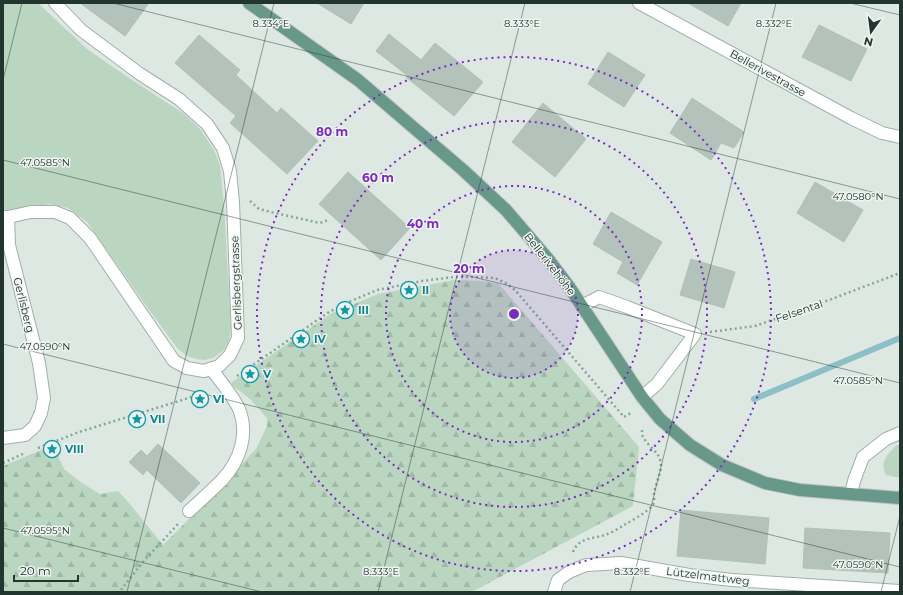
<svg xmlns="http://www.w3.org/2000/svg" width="903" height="595" viewBox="0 0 903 595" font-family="Montserrat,sans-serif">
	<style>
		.green { fill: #bad6c1 }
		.forest { fill: url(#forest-firs) }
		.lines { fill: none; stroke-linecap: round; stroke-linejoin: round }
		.stream { stroke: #8dbfc6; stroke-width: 6 }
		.building { fill: #b4c2bc; stroke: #b2c0ba }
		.minor-casing { stroke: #a2afa9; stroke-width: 14 }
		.major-casing { stroke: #bdc2c1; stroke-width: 14 }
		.path { stroke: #83a79b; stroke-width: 2.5; stroke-dasharray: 2 3; stroke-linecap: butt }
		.minor { stroke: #fff; stroke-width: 12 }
		.major { stroke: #68988a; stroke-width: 12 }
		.ticks { fill: none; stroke: #22352f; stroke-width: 1; stroke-opacity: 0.45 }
		.ring { fill: none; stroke: #7b2cbf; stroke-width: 2; stroke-dasharray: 2 4 }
		.labels { text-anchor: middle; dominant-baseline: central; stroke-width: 3; stroke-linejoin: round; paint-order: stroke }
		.street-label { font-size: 11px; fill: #22352f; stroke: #eef5f1 }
		.culture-label { font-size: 11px; font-weight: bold; fill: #0d838f; stroke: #eef5f1; text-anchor: start }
		.ticks-label { font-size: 10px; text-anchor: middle; fill: #22352f; stroke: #eef5f1; stroke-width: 3; stroke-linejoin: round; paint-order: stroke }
		.centre { fill: #7b2cbf; stroke: #eef5f1; stroke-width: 2 }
		.ring-label { font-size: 12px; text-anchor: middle; font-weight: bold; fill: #7b2cbf; stroke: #eef5f1; stroke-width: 3; stroke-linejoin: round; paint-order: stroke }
	</style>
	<defs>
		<pattern id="forest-firs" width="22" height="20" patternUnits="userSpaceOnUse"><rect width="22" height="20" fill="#bad6c1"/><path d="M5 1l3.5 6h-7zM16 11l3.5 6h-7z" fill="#a0b8a6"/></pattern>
	</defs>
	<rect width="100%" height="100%" fill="#dee8e3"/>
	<!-- green -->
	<g class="green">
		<path d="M3,3h35l49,46 42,29 54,35 17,16 14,21 6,15 4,40 7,122 -2,14 -5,9 -11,8 -8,2 -9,-1 -9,-3 -9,-7 -28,-38 -63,-89 -19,-14 -19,-4 -27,5 -19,1z"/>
		<path d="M897,445h3v32h-5l-9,-2c-7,-12 2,-22 11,-30z"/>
	</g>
	<!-- forest -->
	<path class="forest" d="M454,280l28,1 17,3 140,163 -6,59 -161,86h-469v-126l50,-21 11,24 18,14 18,11 18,-3 11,12 34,42 36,-36 57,-60 11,-23v-8l-17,-19 -18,-14v-3l100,-69 46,-19z"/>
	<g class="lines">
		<!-- stream -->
		<path class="stream" d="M754,399l146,-61"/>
	</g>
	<!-- building -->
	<g class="building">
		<path d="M80,3h69l-24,33z"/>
		<path d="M317,3h47l-13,21z"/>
		<path d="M688,3h53l-13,23z"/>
		<path d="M819,25l48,24 -16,32 -49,-24z"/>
		<path d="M389,34l32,26 14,-17 48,39 -29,34 -48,-39 2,-1 -32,-25z"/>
		<path d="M199,35l41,35 -4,5 41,38 4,-5 37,33 -31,33 -57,-51 6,-7 -61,-53z"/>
		<path d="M608,52l37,23 -21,32 -36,-23z"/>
		<path d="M692,98l52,34 -10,16 -13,-5 -10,17 -41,-27z"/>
		<path d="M543,103l43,36 -31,38 -43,-35z"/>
		<path d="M348,172l62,56 -29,32 -62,-56z"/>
		<path d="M815,182l48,28 -19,32 -47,-29z"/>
		<path d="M611,212l51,30 -25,43 -20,-12 6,-11 -30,-18z"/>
		<path d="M691,259l44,13 -11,36 -44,-13z"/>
		<path d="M158,444l42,39 -19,20 -34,-33 -4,5 -14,-13 12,-12 6,6z"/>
		<path d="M681,510l88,8 -4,46 -88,-8z"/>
		<path d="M805,528l85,5 -2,40 -85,-5z"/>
	</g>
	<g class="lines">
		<!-- minor casing -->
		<g class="minor-casing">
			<g id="minor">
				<path d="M639,3l212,115 31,15 18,4"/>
				<path d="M3,217h5l23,-5h24l15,6 20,20 84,123 13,7 17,3 15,-5 11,-11 8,-17 -5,-136 -3,-31 -7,-23 -16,-24 -28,-25 -39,-25 -59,-44 -26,-27"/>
				<path d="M582,306l17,-9 28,10 68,27 -38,50 -15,13"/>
				<path d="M3,438l22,-3 10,-9 6,-13 3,-15 -5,-35 -30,-118 -1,-28"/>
				<path d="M851,494l3,-13 9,-24 23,-18 14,-6"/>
				<path d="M189,511c11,-10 22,-20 33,-31 18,-19 27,-46 17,-71 -6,-13 -19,-29 -28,-40"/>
				<path d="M554,592l4,-12 11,-8 17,-7 35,-2 68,12 43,5 168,11"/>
			</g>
		</g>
		<!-- major casing -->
		<g class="major-casing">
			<path id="major" d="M249,3l109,77 105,90 43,40 42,49 22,29 72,109 18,22 30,26 32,20 43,18 35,7 100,8"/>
		</g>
		<!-- path -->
		<g class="path">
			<path d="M250,201l9,8 16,4 45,10 8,-3"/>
			<path d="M710,332l45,-6 74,-26 71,-27"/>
			<path d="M237,376l92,-64 22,-11 26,-11 45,-9 32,-4h19l22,1 12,6 8,6 109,127 7,-4"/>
			<path d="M38,448l41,-16 129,-40"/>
			<path d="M3,463l22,-10"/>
			<path d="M573,552c6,-15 20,-13 32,-17 6,-2 13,-6 19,-10 9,-5 20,-11 28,-19 3,-3 2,-8 2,-12 1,-10 7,-19 7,-30 0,-3 -2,-6 -3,-9 -4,-6 -16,-15 -16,-22 0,-2 0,-4 1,-6"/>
			<path d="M121,590l22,-28 35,-38"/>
		</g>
		<!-- minor -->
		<use href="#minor" class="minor"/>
		<!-- major -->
		<use href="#major" class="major"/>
	</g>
	<!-- ticks -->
	<path class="ticks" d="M113,3l787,196M850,3l50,12M3,80l19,-77M3,160l897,223M3,344l897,223M3,528l259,64M127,592l147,-589M378,592l147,-589M630,592l146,-589M881,592l19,-76"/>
	<!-- distance rings -->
	<circle cx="514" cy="314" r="64" fill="#7b2cbf" fill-opacity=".12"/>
	<g class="ring">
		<circle cx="514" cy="314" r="64"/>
		<circle cx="514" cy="314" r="128"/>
		<circle cx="514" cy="314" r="193"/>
		<circle cx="514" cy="314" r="257"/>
	</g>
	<!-- icons -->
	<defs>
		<g id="sight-ring" transform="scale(0.9)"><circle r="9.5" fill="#eef5f1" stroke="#0f9aa8" stroke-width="1.5"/><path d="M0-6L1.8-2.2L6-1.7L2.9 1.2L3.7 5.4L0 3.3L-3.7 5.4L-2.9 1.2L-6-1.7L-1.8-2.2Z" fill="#0f9aa8"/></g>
	</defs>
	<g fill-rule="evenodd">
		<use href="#sight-ring" x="409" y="290"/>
		<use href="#sight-ring" x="345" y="310"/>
		<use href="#sight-ring" x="301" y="339"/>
		<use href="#sight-ring" x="250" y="374"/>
		<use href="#sight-ring" x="200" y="399"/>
		<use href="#sight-ring" x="137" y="419"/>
		<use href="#sight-ring" x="52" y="449"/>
	</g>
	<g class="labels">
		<!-- street labels -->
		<g class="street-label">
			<text transform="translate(768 73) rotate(29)">Bellerivestrasse</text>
			<text transform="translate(550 264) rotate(52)">Bellerivehöhe</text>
			<text transform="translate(236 283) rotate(-92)">Gerlisbergstrasse</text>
			<text transform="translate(24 305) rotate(76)">Gerlisberg</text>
			<text transform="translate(799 311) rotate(-19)">Felsental</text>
			<text transform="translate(708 576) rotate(7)">Lützelmattweg</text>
		</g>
		<!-- culture labels -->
		<g class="culture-label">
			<text x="422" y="290">II</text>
			<text x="358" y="310">III</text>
			<text x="314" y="339">IV</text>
			<text x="263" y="374">V</text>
			<text x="213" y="399">VI</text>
			<text x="150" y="419">VII</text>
			<text x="65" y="449">VIII</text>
		</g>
	</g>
	<g class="ticks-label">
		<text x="271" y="27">8.334°E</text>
		<text x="522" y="27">8.333°E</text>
		<text x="774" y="27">8.332°E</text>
		<text x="45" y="166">47.0585°N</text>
		<text x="858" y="200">47.0580°N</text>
		<text x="45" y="350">47.0590°N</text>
		<text x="858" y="384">47.0585°N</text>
		<text x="45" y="534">47.0595°N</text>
		<text x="858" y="568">47.0590°N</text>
		<text x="381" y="575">8.333°E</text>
		<text x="632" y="575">8.332°E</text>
	</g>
	<circle cx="514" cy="314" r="6" class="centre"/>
	<g class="ring-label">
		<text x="332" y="136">80 m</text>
		<text x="378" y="182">60 m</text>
		<text x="423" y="228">40 m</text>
		<text x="469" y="273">20 m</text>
	</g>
	<!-- border -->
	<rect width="903" height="595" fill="none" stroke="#22352f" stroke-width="8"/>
	<!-- north arrow -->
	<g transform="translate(871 32) rotate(194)" stroke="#eef5f1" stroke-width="3" paint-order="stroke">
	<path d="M0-3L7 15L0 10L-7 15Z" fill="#22352f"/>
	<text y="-6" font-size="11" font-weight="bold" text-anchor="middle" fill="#22352f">N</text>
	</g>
	<!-- scale -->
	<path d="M14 575v6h64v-6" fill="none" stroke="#22352f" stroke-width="2"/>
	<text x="20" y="575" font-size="12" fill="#22352f" stroke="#eef5f1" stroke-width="3" paint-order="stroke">20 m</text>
</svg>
